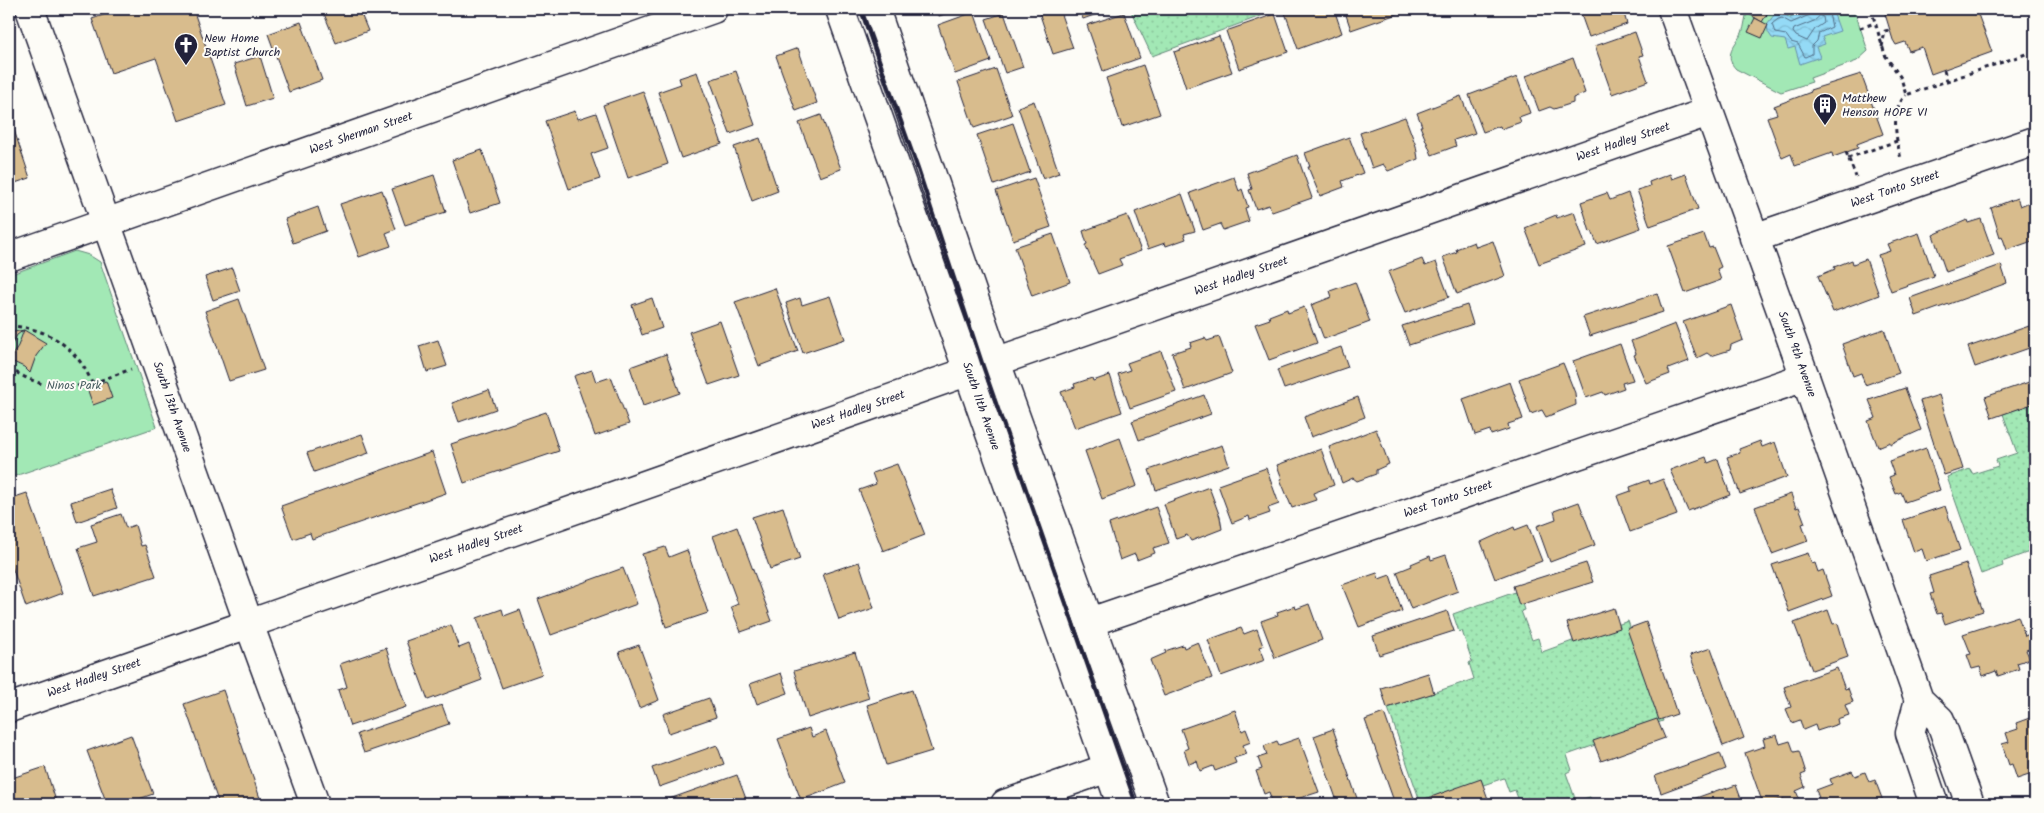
<svg xmlns="http://www.w3.org/2000/svg" width="2044" height="813" viewBox="0 0 2044 813" font-family="Kalam,sans-serif">
	<style>
		.grass { fill: url(#grass-dots); stroke: #628578 }
		.green { fill: #a2e8b5; stroke: #628578 }
		.water { fill: url(#water-waves); stroke: #6690ab }
		.lines { fill: none; stroke-linecap: round; stroke-linejoin: round }
		.shore { stroke: #506c86; stroke-width: 1 }
		.building { fill: #d8bc8d; stroke: #22223b }
		.street-casing { stroke: #22223b; stroke-width: 31 }
		.path { stroke: #22223b; stroke-width: 3; stroke-dasharray: 4 4; stroke-linecap: butt }
		.street { stroke: #fdfcf7; stroke-width: 28 }
		.rail { stroke: #22223b; stroke-width: 4 }
		.labels { text-anchor: middle; dominant-baseline: central; stroke-width: 4; stroke-linejoin: round; paint-order: stroke }
		.poi-label { font-size: 12px; fill: #22223b; stroke: #fdfcf7; text-anchor: start }
		.street-label { font-size: 12px; fill: #22223b; stroke: #fdfcf7 }
		.park-label { font-size: 12px; fill: #485d60; stroke: #fdfcf7 }
	</style>
	<defs>
		<pattern id="grass-dots" width="8" height="8" patternUnits="userSpaceOnUse" patternTransform="scale(1.25)"><rect width="8" height="8" fill="#a2e8b5"/><path d="M2 2h.1M6 6h.1" fill="none" stroke="#8bc79d" stroke-width="1.8" stroke-linecap="round"/></pattern>
		<pattern id="water-waves" width="16" height="10" patternUnits="userSpaceOnUse" patternTransform="scale(1.25)"><rect width="16" height="10" fill="#94daf6"/><path d="M0 5q4-4 8 0t8 0" fill="none" stroke="#7fbbd4"/></pattern>
	</defs>
	<rect width="100%" height="100%" fill="#fdfcf7"/>
	<filter id="ink" filterUnits="userSpaceOnUse"><feTurbulence type="fractalNoise" baseFrequency=".02" numOctaves="2"/><feDisplacementMap in="SourceGraphic" scale="10" xChannelSelector="R" yChannelSelector="G"/><feConvolveMatrix kernelMatrix="1 2 1 2 8 2 1 2 1" color-interpolation-filters="sRGB"/></filter>
	<g filter="url(#ink)">
		<!-- grass -->
		<g class="grass">
			<path d="M1130,9h150l-128,47z"/>
			<path d="M2035,403v153l-4,1 -2,-5 -27,10 1,4 -22,8 -34,-97 23,-8 3,5 25,-8 -2,-6 21,-7 -14,-39z"/>
			<path d="M1518,591l6,19 -3,1 11,29 6,-2 4,14 86,-31 35,100 -96,34 5,15 -6,3 10,28 14,-4 3,7h-73l-5,-14 -6,2 -5,-14 -77,26h-6l-33,-96 86,-29 -5,-16 3,-2 -10,-30 -3,1 -6,-18z"/>
		</g>
		<!-- green -->
		<g class="green">
			<path d="M1748,9h106l14,42 -11,10 -47,17 2,4 -31,10 -45,-23c-13,-13 -1,-24 6,-36 3,-7 3,-17 6,-24z"/>
			<path d="M75,251l14,4 11,7 57,165 -148,51v-203z"/>
		</g>
		<!-- water -->
		<path class="water" d="M1816,9h16l8,22 -18,6 3,7 -9,3 4,10 -20,7 -5,-17 -7,2 -3,-9 -13,-2 -4,-6 -1,-8 8,-10 8,-1 7,5z"/>
		<g class="lines">
			<!-- shore -->
			<g class="shore">
				<path d="M1814,9v4l-23,10 -9,-5 -4,1 -6,5 3,9 11,2 5,7 7,2 7,13 7,-3v-8l5,-5 2,-8 13,-6 -4,-18"/>
				<path d="M1820,16l3,1 1,6 -9,6 -8,12 -11,-5 -3,-4 1,-3 20,-8z"/>
			</g>
		</g>
		<!-- building -->
		<g class="building">
			<path d="M120,9h73l33,96 -48,16 -22,-63 -45,15 -19,-54z"/>
			<path d="M322,9h37l9,22 -32,12z"/>
			<path d="M936,9h24l-21,7z"/>
			<path d="M1038,9h21l14,39 -20,6z"/>
			<path d="M1079,9h32l-28,10z"/>
			<path d="M1287,9h47l8,24 -44,16 -14,-39z"/>
			<path d="M1344,9h55l1,4 -49,17z"/>
			<path d="M1579,9h47l-3,1 4,14 -38,13z"/>
			<path d="M1752,9h18l-8,13 -13,-8z"/>
			<path d="M1893,9h83l16,43 -61,22 -9,-27 -13,4 -4,-9 -9,3 -3,-5 -8,-26 9,-4z"/>
			<path d="M974,12l17,49 -36,13 -17,-49z"/>
			<path d="M1004,13l19,54 -18,6 -19,-54z"/>
			<path d="M1124,13l16,45 -37,13 -16,-46z"/>
			<path d="M1275,14l13,38 -49,17 -13,-38z"/>
			<path d="M1755,18l13,7 -6,13 -14,-6z"/>
			<path d="M301,22l21,58 -33,12 -21,-58z"/>
			<path d="M1635,32l8,23 -4,1 9,25 -36,13 -17,-48z"/>
			<path d="M1219,36l13,36 -46,16 -12,-36z"/>
			<path d="M798,48l19,55 -21,8 -20,-55z"/>
			<path d="M260,56l13,42 -26,8 -13,-42z"/>
			<path d="M1573,58l12,35 -12,5v5l-19,6 -4,-2 -11,4 -13,-35z"/>
			<path d="M1143,65l17,49 -38,13 -16,-49z"/>
			<path d="M996,69l16,46 -38,13 -16,-46z"/>
			<path d="M736,71l19,54 -25,9 -20,-54z"/>
			<path d="M697,72l25,72 -41,14 -23,-66 23,-8 -2,-6z"/>
			<path d="M1861,74l22,60 -26,10 1,4 -25,9 -1,-4 -37,13 -4,-12 -9,4 -15,-41 10,-3 -3,-8 37,-14 -1,-2z"/>
			<path d="M1517,77l13,36 -11,4 2,5 -20,7 -1,-3 -17,6 -14,-37z"/>
			<path d="M643,91l25,73 -40,14 -25,-73z"/>
			<path d="M1461,96l14,37 -21,7 2,6 -24,9 -12,-29h2l-5,-13z"/>
			<path d="M1034,101l25,72 -16,6 -25,-72z"/>
			<path d="M575,111l3,8 18,-6 12,35 -17,6 9,25 -31,10 -24,-68z"/>
			<path d="M821,115l20,54 -21,8 -21,-54z"/>
			<path d="M1405,117l11,29 2,13 -30,12 -5,-7 -11,4 -12,-35z"/>
			<path d="M1013,123l17,49 -36,13 -17,-50z"/>
			<path d="M13,127l17,51 -21,7v-57z"/>
			<path d="M1349,137l14,36 -21,8 2,6 -24,9 -12,-29h2l-5,-14z"/>
			<path d="M760,138l18,53 -26,10 -18,-54z"/>
			<path d="M482,150l18,53 -30,10 -18,-53z"/>
			<path d="M1297,155l15,43 -40,14 -3,-7 -13,4 -7,-19 3,-1 -5,-16z"/>
			<path d="M1670,174l2,5 14,-5 12,35 -48,17 -13,-36 13,-4 -1,-4z"/>
			<path d="M434,175l12,37 -41,13 -13,-36z"/>
			<path d="M1234,177l5,14 3,-2 6,18 -3,1 4,13 -26,9 -3,-6 -17,6 -13,-37z"/>
			<path d="M1034,178l17,49 -38,13 -17,-49z"/>
			<path d="M382,190l14,39 -10,4 5,13 -32,11 -19,-53z"/>
			<path d="M1607,193l3,7 18,-7 13,35 -44,16 -5,-13 -2,1 -9,-30z"/>
			<path d="M1182,194l13,37 -11,3 2,5 -20,7 -1,-3 -17,6 -13,-37z"/>
			<path d="M2017,198l3,8 15,-6v40l-28,10 -5,-14 -2,1 -9,-29z"/>
			<path d="M318,207l8,24 -33,12 -8,-24z"/>
			<path d="M1574,212l12,35 -47,17 -14,-36 31,-13 1,3z"/>
			<path d="M1127,215l14,36 -22,8 3,6 -24,9 -13,-29 2,-1 -4,-13z"/>
			<path d="M1981,219l13,36 -48,17 -13,-37 34,-15 1,3z"/>
			<path d="M1919,233l15,43 -43,15 -13,-36 12,-4 -3,-7z"/>
			<path d="M1053,234l17,48 -38,14 -17,-49z"/>
			<path d="M1704,234l5,14 4,-1 8,20 -4,2 4,11 -36,13 -17,-47z"/>
			<path d="M1493,241l12,35 -48,18 -14,-37 14,-5 -1,-3 18,-7 2,5z"/>
			<path d="M1422,259l3,7 11,-4 13,35 -44,16 -17,-41z"/>
			<path d="M1866,259l13,36 -46,17 -15,-36 17,-7 -1,-2 18,-7 1,4z"/>
			<path d="M2001,265l6,18 -91,33 -6,-18z"/>
			<path d="M232,268l8,23 -27,9 -8,-23z"/>
			<path d="M1355,282l15,40 -46,17 -13,-34 21,-8 -2,-6z"/>
			<path d="M775,288l23,63 -39,15 -24,-64z"/>
			<path d="M1657,293l6,19 -73,24 -7,-19z"/>
			<path d="M830,296l15,43 -42,14 -17,-50 14,-5 2,7z"/>
			<path d="M652,298l10,30 -20,7 -10,-30z"/>
			<path d="M239,299l25,71 -35,11 -24,-70z"/>
			<path d="M1467,305l6,19 -64,21 -7,-19z"/>
			<path d="M1731,305l12,35 -12,5 -1,5 -19,6 -4,-3 -10,5 -14,-36z"/>
			<path d="M1304,307l13,36 -48,17 -14,-36 15,-5 -1,-3 18,-7 1,4z"/>
			<path d="M720,321l19,54 -30,10 -20,-53z"/>
			<path d="M1675,324l14,37 -21,8 2,5 -24,9 -12,-28 2,-1 -5,-13z"/>
			<path d="M2035,324v22l-60,21 -7,-20z"/>
			<path d="M1884,329l15,44 -34,12 -4,-12 -8,3 -11,-32z"/>
			<path d="M24,330l-7,5 -8,15v-17z"/>
			<path d="M24,330l22,13 -10,13 -6,17 -6,-6 -15,-7 9,-14z"/>
			<path d="M1219,337l13,36 -47,17 -13,-37 19,-6 -1,-4 15,-5 2,3z"/>
			<path d="M438,340l9,26 -20,6 -8,-26z"/>
			<path d="M1620,344l13,36 -11,3 2,5 -19,7 -2,-3 -17,6 -13,-37z"/>
			<path d="M1341,347l7,20 -64,22 -7,-19z"/>
			<path d="M1161,351l15,41 -46,16 -12,-34 12,-4 -3,-7z"/>
			<path d="M666,354l14,39 -37,13 -13,-39z"/>
			<path d="M1563,363l12,30 1,12 -30,12 -4,-7 -11,4 -12,-35z"/>
			<path d="M592,370l4,12 15,-5 18,47 -34,12 -21,-60z"/>
			<path d="M1110,375l12,37 -47,16 -14,-36 14,-5 -1,-3 18,-6 1,3z"/>
			<path d="M2035,380v23l-43,15 -7,-21z"/>
			<path d="M106,381l6,17 -19,7 -6,-17z"/>
			<path d="M1510,382l13,37 -15,5 1,5 -18,6 -1,-5 -15,5 -12,-36z"/>
			<path d="M1905,388l16,42 -31,14v-2l-12,5 -10,-26 8,-3 -7,-18z"/>
			<path d="M489,390l7,19 -37,13 -7,-19z"/>
			<path d="M1204,395l7,19 -72,26 -7,-19z"/>
			<path d="M1939,395l24,74 -19,6 -24,-74z"/>
			<path d="M1358,397l7,20 -54,20 -7,-20z"/>
			<path d="M546,412l13,39 -95,32 -13,-39z"/>
			<path d="M1376,429l13,35 -13,6v4l-19,7 -4,-3 -11,5 -13,-36z"/>
			<path d="M362,434l7,19 -55,19 -7,-19z"/>
			<path d="M1120,438l17,48 -35,13 -17,-48z"/>
			<path d="M1760,441l2,6 13,-5 12,35 -47,17 -13,-37 13,-4 -1,-4z"/>
			<path d="M1222,445l7,20 -73,25 -7,-20z"/>
			<path d="M1926,448l14,42 -35,12 -4,-10 -5,2 -7,-17 5,-2 -5,-14z"/>
			<path d="M1321,449l13,36 -21,8 3,7 -24,8 -12,-29h2l-5,-14z"/>
			<path d="M432,452l14,41 -134,46 -2,-6 -17,6 -12,-33z"/>
			<path d="M1706,457l2,6 10,-4 12,36 -42,16 -18,-41z"/>
			<path d="M897,464l28,71 -42,16 -24,-61 17,-6 -4,-11z"/>
			<path d="M1266,468l13,36 -11,4 2,5 -20,7 -1,-4 -17,7 -14,-38z"/>
			<path d="M1663,479l14,36 -47,17 -13,-36 14,-5 -1,-4 19,-7 1,4z"/>
			<path d="M1209,487l11,30 2,12 -31,12 -4,-6 -11,4 -12,-35z"/>
			<path d="M110,489l7,19 -40,14 -6,-20z"/>
			<path d="M27,493l36,100 -37,14 -17,-49v-59z"/>
			<path d="M1791,494l5,14 3,-1 6,16 -3,1 6,17 -36,13 -17,-47z"/>
			<path d="M1579,502l16,43 -45,17 -13,-36 19,-7 -2,-8z"/>
			<path d="M1945,506l15,44 -34,11 -4,-12 -8,3 -11,-32z"/>
			<path d="M783,507l17,52 -30,10 -18,-52z"/>
			<path d="M1156,507l13,36 -16,5 2,5 -18,7 -2,-6 -15,6 -11,-36z"/>
			<path d="M121,514l5,14 9,-3 6,21 4,-1 11,31 -62,20 -16,-48 19,-6 -6,-18z"/>
			<path d="M1528,525l14,36 -47,18 -14,-37 33,-15 1,3z"/>
			<path d="M737,527l35,94 -31,11 -10,-25 7,-3 -25,-68z"/>
			<path d="M665,547l4,10 18,-7 21,63 -42,14 -24,-73z"/>
			<path d="M1808,553l4,11 3,-1 3,9 5,-2 9,26 -43,16 -17,-47z"/>
			<path d="M1446,555l12,36 -47,18 -14,-37 15,-6 -1,-2 19,-8 1,4z"/>
			<path d="M859,562l15,46 -35,12 -16,-46z"/>
			<path d="M1586,563l7,19 -74,23 -6,-19z"/>
			<path d="M1966,564l17,47 -38,13 -4,-11 -4,1 -7,-20 4,-1 -5,-17z"/>
			<path d="M623,568l14,36 -86,31 -13,-36z"/>
			<path d="M1377,573l2,6 11,-4 12,36 -43,16 -17,-42z"/>
			<path d="M1309,604l13,36 -47,18 -14,-37 17,-6 -1,-3 18,-6 1,3z"/>
			<path d="M1614,608l6,20 -46,15 -7,-20z"/>
			<path d="M502,609l2,7 16,-6 22,64 -40,14 -25,-70z"/>
			<path d="M1828,610l5,14 5,-1 10,34 -36,13 -18,-47z"/>
			<path d="M1447,611l7,20 -75,24 -6,-19z"/>
			<path d="M2018,616l7,20 4,-2 5,13 -8,3 4,9 -13,4 2,6 -21,7 -2,-5 -13,5 -3,-9 -8,2 -5,-14 4,-1 -8,-20z"/>
			<path d="M1646,622l31,92 -18,6 -32,-91z"/>
			<path d="M451,625l8,23 10,-4 13,36 -54,20 -22,-59z"/>
			<path d="M1241,628l3,6 13,-5 6,17 -3,1 5,13 -44,16 -13,-36z"/>
			<path d="M1198,642l14,36 -48,18 -14,-36 16,-7 -1,-2 18,-6 1,3z"/>
			<path d="M639,645l20,55 -20,8 -20,-56z"/>
			<path d="M386,648l20,59 -56,19 -12,-36 9,-3 -7,-23z"/>
			<path d="M1711,648l33,90 -21,8 -33,-91z"/>
			<path d="M855,652l14,46 -61,20 -14,-47z"/>
			<path d="M1837,668l8,21 3,-1 5,14 -8,3 4,10 -12,4 1,5 -21,7 -2,-6 -12,5 -3,-10 -8,3 -6,-14 5,-2 -7,-20z"/>
			<path d="M781,673l7,20 -31,11 -7,-20z"/>
			<path d="M1428,673l6,20 -47,15 -6,-20z"/>
			<path d="M223,690l39,114h-43l-35,-100z"/>
			<path d="M912,690l20,61 -46,14 -19,-60z"/>
			<path d="M709,698l7,19 -47,16 -6,-19z"/>
			<path d="M442,705l7,19 -85,29 -7,-19z"/>
			<path d="M1235,710l7,21 4,-2 5,13 -8,3 4,9 -13,4 2,5 -21,8 -2,-5 -13,5 -3,-10 -8,3 -5,-14 4,-2 -7,-19z"/>
			<path d="M1384,713l32,91h-21l-30,-84z"/>
			<path d="M2035,716v57l-18,6 -5,-15 -3,1 -7,-21 7,-2 -3,-9 12,-4 -2,-6z"/>
			<path d="M1657,719l8,19 -64,23 -8,-20z"/>
			<path d="M809,728l3,9 14,-6 19,52 -44,17 -23,-61z"/>
			<path d="M1333,729l26,75h-21l-24,-68z"/>
			<path d="M131,735l22,59 -28,10h-18l-20,-53z"/>
			<path d="M1777,735l3,9 10,-3 4,11 5,-1 7,22 -5,2 4,12 -9,4 3,7 -13,5 -2,-4 -21,5 -18,-51 20,-7 -2,-7z"/>
			<path d="M1299,738l20,54 -22,7 2,4 -3,1h-12l-2,-4 -9,4 -4,-12 -5,2 -8,-23 6,-2 -4,-11 9,-3 -3,-9 13,-5 2,4z"/>
			<path d="M717,745l7,19 -65,23 -7,-19z"/>
			<path d="M1720,753l6,16 -65,24 -6,-17z"/>
			<path d="M45,767l12,37h-48v-25z"/>
			<path d="M1852,771l3,5 10,-4 4,10 6,-2 8,21h-2l1,3h-72l-1,-3 10,-3 -3,-8 16,-6 -2,-5z"/>
			<path d="M737,775l11,29h-93z"/>
			<path d="M1481,779l7,20 -15,5h-55l-1,-2z"/>
			<path d="M1736,785l7,19 -61,-1 39,-14 1,1z"/>
		</g>
		<g class="lines">
			<!-- street casing -->
			<g class="street-casing">
				<g id="street">
					<path d="M30,9l219,615 66,180"/>
					<path d="M840,9l281,795"/>
					<path d="M875,9l121,353 159,442"/>
					<path d="M1672,9l133,368 114,323 21,20 30,84"/>
					<path d="M1754,238l281,-97"/>
					<path d="M9,257l704,-248"/>
					<path d="M1090,622l715,-245"/>
					<path d="M1919,700l-9,33 24,71"/>
					<path d="M9,708l1699,-596"/>
					<path d="M1005,804l103,-36"/>
				</g>
			</g>
			<!-- path -->
			<g class="path">
				<path d="M1871,9l14,46 16,23 5,17 120,-41"/>
				<path d="M1860,28l15,-5"/>
				<path d="M1882,47l3,-16 4,-1"/>
				<path d="M1944,70l3,11"/>
				<path d="M1897,141c-2,-16 -4,-33 9,-46"/>
				<path d="M1846,152l10,25"/>
				<path d="M1848,158l49,-17 4,18"/>
				<path d="M9,326c38,1 68,21 83,57"/>
				<path d="M9,368c47,30 73,20 122,1"/>
			</g>
			<!-- street -->
			<use href="#street" class="street"/>
			<!-- rail -->
			<path class="rail" d="M861,9l57,160 65,197 153,438"/>
		</g>
	</g>
	<!-- icons -->
	<defs>
		<g id="church-pin" transform="scale(1.25)"><path d="M0 17L-7.5 6A9.5 9.5 0 1 1 7.5 6Z" fill="#22223b" stroke="#fdfcf7"/><path d="M-1.2-6h2.4v3.5h3.3v2.4h-3.3V6h-2.4V-.1h-3.3v-2.4h3.3Z" fill="#fff"/></g>
		<g id="building-pin" transform="scale(1.25)"><path d="M0 17L-7.5 6A9.5 9.5 0 1 1 7.5 6Z" fill="#22223b" stroke="#fdfcf7"/><path d="M-4-6H4V6H1V3H-1V6H-4ZM-2.5-4.3h1.7v1.8h-1.7ZM.8-4.3h1.7v1.8H.8ZM-2.5-1h1.7V.8h-1.7ZM.8-1h1.7V.8H.8Z" fill="#fff"/></g>
	</defs>
	<g fill-rule="evenodd">
		<use href="#church-pin" x="186" y="45"/>
		<use href="#building-pin" x="1825" y="105"/>
	</g>
	<g class="labels">
		<!-- poi labels -->
		<g class="poi-label">
			<text x="204" y="38">New Home<tspan x="204" dy="14">Baptist Church</tspan></text>
			<text x="1842" y="98">Matthew<tspan x="1842" dy="14">Henson HOPE VI</tspan></text>
		</g>
		<!-- street labels -->
		<g class="street-label">
			<text transform="translate(361 133) rotate(-19)">West Sherman Street</text>
			<text transform="translate(1623 142) rotate(-19)">West Hadley Street</text>
			<text transform="translate(1895 189) rotate(-19)">West Tonto Street</text>
			<text transform="translate(1241 276) rotate(-19)">West Hadley Street</text>
			<text transform="translate(1797 354) rotate(70)">South 9th Avenue</text>
			<text transform="translate(981 406) rotate(71)">South 11th Avenue</text>
			<text transform="translate(172 407) rotate(71)">South 13th Avenue</text>
			<text transform="translate(858 410) rotate(-19)">West Hadley Street</text>
			<text transform="translate(1448 499) rotate(-19)">West Tonto Street</text>
			<text transform="translate(476 544) rotate(-19)">West Hadley Street</text>
			<text transform="translate(94 678) rotate(-19)">West Hadley Street</text>
		</g>
		<!-- park labels -->
		<g class="park-label">
			<text x="74" y="385">Ninos Park</text>
		</g>
	</g>
	<!-- margin -->
	<rect width="2044" height="813" fill="none" stroke="#fdfcf7" stroke-width="30"/>
	<rect x="15" y="15" width="2014" height="783" fill="none" stroke="#22223b" stroke-width="2" filter="url(#ink)"/>
</svg>
